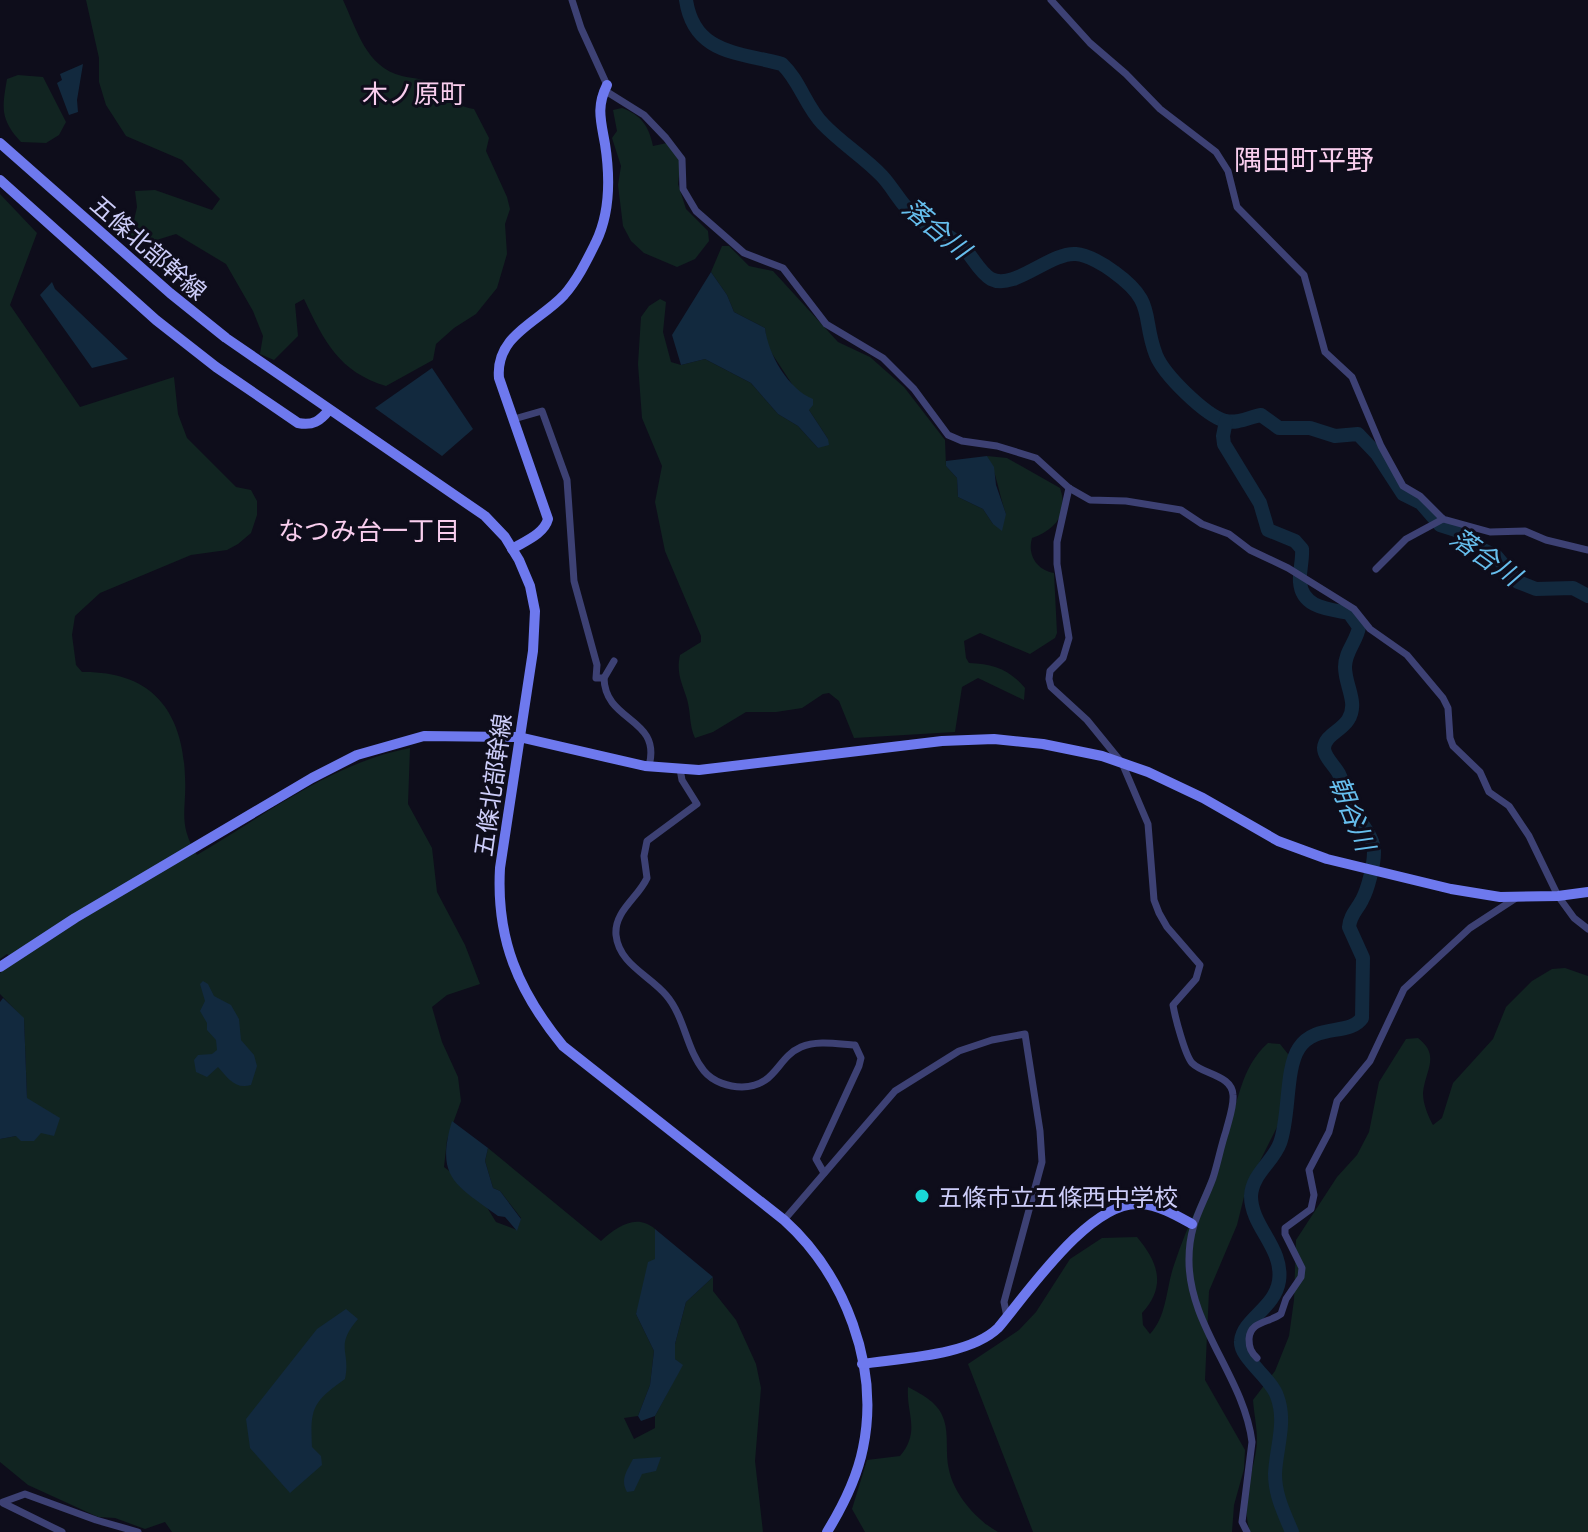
<svg xmlns="http://www.w3.org/2000/svg" width="1588" height="1532" viewBox="0 0 1588 1532" font-family="Manrope,'Noto Sans JP',sans-serif">
	<style>
		.green { fill: #112421 }
		.water { fill: #12293e }
		.lines { fill: none; stroke-linecap: round; stroke-linejoin: round }
		.river { stroke: #12293e; stroke-width: 14 }
		.street { stroke: #3d4174; stroke-width: 7 }
		.secondary { stroke: #6e79ee; stroke-width: 10 }
		.poi-dot { fill: #19d8d6; stroke: #0e0d1b; stroke-width: 3 }
		.labels { text-anchor: middle; dominant-baseline: central; stroke-width: 6; stroke-linejoin: round; paint-order: stroke }
		.street-label { font-size: 24px; fill: #cdcdf9; stroke: #0e0d1b }
		.poi-label { font-size: 24px; fill: #cdcdf9; stroke: #0e0d1b; text-anchor: start }
		.neighbourhood-label { font-size: 26px; fill: #f9ceee; stroke: #0e0d1b }
		.water-label { font-size: 26px; font-style: italic; fill: #66beed; stroke: #0e0d1b }
		.quarter-label { font-size: 28px; fill: #f9ceee; stroke: #0e0d1b }
	</style>
	<rect width="100%" height="100%" fill="#0e0d1b"/>
	<!-- green -->
	<g class="green">
		<path d="M86,0h257c14,30 23,67 59,76 11,3 28,3 37,9 16,12 11,20 35,24l15,29 -3,13 21,46 3,12 -5,15 2,30 -10,34 -21,26 -22,14 -18,16 -3,16 -47,26c-47,-14 -62,-45 -82,-87l-9,5 3,32 -24,24 -14,-6 3,-18 -10,-25 -27,-47 -50,-30 -42,13 -5,-5 8,-35 -2,-16 20,-1 57,20 8,-11 -38,-39 -56,-24 -20,-31 -7,-23v-24z"/>
		<path d="M18,75l25,2 23,45 -7,13 -13,8 -25,-1c-21,-23 -19,-34 -14,-63z"/>
		<path d="M622,108c19,7 27,18 31,38l14,-3 14,18 -3,23 8,25 22,22 1,10 -14,18 -18,8 -33,-14 -13,-12 -8,-15 -5,-41 3,-19 -9,-28 5,-7 -4,-21z"/>
		<path d="M0,194l37,39 -27,72 70,102 94,-30 4,37 9,24 49,49 15,3 6,11v14l-6,18 -13,11 -11,6 -36,5 -91,38 -25,23 -3,19 4,30 6,7c69,-1 101,38 103,105 2,32 -8,46 12,78 66,-39 137,-93 213,-107l-2,56 24,44 5,44 28,53 15,39 -33,11 -15,12 10,35 16,35 3,24 -14,39 -3,27 34,26 18,29 21,8 4,-12 -21,-27 -7,-3 -8,-27 3,-13 113,93c16,-14 35,-28 54,-12v31l-19,54 18,37 -4,34 -12,31 -14,2 10,21 21,-11v-12l27,-51 -7,-6v-15l11,-42 27,-25v14l23,29 20,44 5,24 -6,73 8,71h-591l-7,-10 -20,7 -30,-11 -17,-1 -70,-32 -28,-23v-323l16,-3 11,-38 -3,-79 -24,-25v-21l15,-12 -8,-7 -7,5z"/>
		<path d="M722,246h7l20,20 24,5 65,71 32,15 34,30 41,53 1,26 11,12 1,19 25,12 10,15 13,-10c-7,-19 -9,-41 -19,-58l20,2 53,30c9,26 -5,42 -28,50 -5,17 5,32 22,35l3,60 -2,5 -25,16 -50,-21 -16,8 2,17 3,5c24,1 40,6 56,25l-1,12 -46,-22 -16,9 -7,45 -101,6 -15,-37 -10,-8 -6,1 -21,14 -26,4h-30l-33,20 -18,6c-6,-13 -4,-25 -8,-39 -5,-16 -11,-26 -7,-44l21,-13v-6l-36,-85 -10,-49 7,-36 -20,-48 -4,-54 3,-47 8,-11 11,-7 6,3 -3,30 8,30 10,3 24,-6 46,24 27,31 20,12 20,22 10,-9 -61,-93 -2,-18 -31,-16 -7,-17 -16,-23z"/>
		<path d="M1565,968l23,8v556h-338c-9,-30 1,-52 6,-81 3,-16 -2,-35 -3,-51l22,-29 14,-35 5,-36 2,-60 41,-63 20,-22 12,-23 10,-50 27,-43 12,-1c23,18 7,32 5,55 0,11 5,23 10,32l9,-7 11,-35 40,-44 13,-32 26,-26 20,-12z"/>
		<path d="M1268,1043l12,1 8,10 2,11 -12,60 -32,64 -9,36 -28,66 -4,89 40,70 -1,19 -10,36 -2,27h-199l-65,-168 51,-34 17,-18 34,-53 32,-21 35,-1c21,25 30,49 5,76l1,12 7,9c17,-18 16,-46 24,-69 14,-43 36,-84 52,-127 12,-34 14,-70 42,-95z"/>
		<path d="M908,1387c15,8 31,16 36,33 5,15 1,34 5,50 5,24 27,50 49,62h-133l-13,-23 15,-49 33,-4c21,-25 6,-42 8,-69z"/>
	</g>
	<!-- water -->
	<g class="water">
		<path d="M83,64l-6,36 1,12 -9,3 -12,-32 5,-3 -2,-6z"/>
		<path d="M711,272l16,23 7,17 31,16c3,26 23,61 48,71v6l-4,5 19,29 1,6 -11,3 -20,-22 -20,-12 -27,-31 -46,-24 -24,6 -9,-30z"/>
		<path d="M52,282l3,7 73,70 -36,9 -52,-73z"/>
		<path d="M432,368l41,61 -31,27 -67,-48z"/>
		<path d="M987,456l7,11 2,18 10,29 -4,17 -9,-7 -10,-15 -25,-12 -1,-19 -11,-12v-5z"/>
		<path d="M203,981l5,3 6,12 17,9 8,14 2,21 13,15 3,11 -6,19c-16,5 -24,-8 -33,-18l-11,10 -11,-5 -2,-12 4,-5 14,-1 5,-4 -1,-10 -9,-10v-7l-7,-12 5,-10 -5,-17z"/>
		<path d="M3,998l21,20 3,80 33,20 -6,18 -13,-3 -7,8h-13l-5,-5 -16,3v-137z"/>
		<path d="M452,1121l36,27 -3,13 8,27 7,3 21,28 -4,12 -12,-14 -7,-1c-42,-31 -63,-38 -46,-95z"/>
		<path d="M655,1229l58,48 -27,25 -11,42v15l8,6 -28,51 -14,5 -3,-5 12,-31 4,-34 -18,-37 12,-52 7,-3z"/>
		<path d="M346,1309l12,10c-24,28 -7,31 -13,60 -32,23 -35,28 -33,68l9,9 1,9 -32,28 -40,-45 -4,-29 71,-90z"/>
		<path d="M661,1457l-5,14 -14,3 -8,17 -7,1c-7,-13 0,-21 6,-33z"/>
	</g>
	<g class="lines">
		<!-- river -->
		<g class="river">
			<path d="M686,0c8,54 52,52 96,64 18,17 24,43 41,60 18,19 41,33 59,52 13,14 20,31 35,42 15,11 33,16 46,29 10,10 16,25 28,32 23,12 59,-27 85,-25 12,1 29,11 38,18 43,31 27,44 42,83 8,20 49,60 69,66 13,3 24,-4 36,-6l18,13h31l25,8 23,-2 19,20 26,40 18,9 19,22 19,6 14,14 23,11 22,26 18,7 37,-1 15,8"/>
			<path d="M1226,421l-3,15 1,8 36,59 8,27 27,11 7,8c1,11 -3,22 -2,33 2,26 29,27 49,31l10,14c-2,14 -14,24 -14,40 0,19 14,36 3,53 -7,11 -23,15 -24,28 0,9 11,18 15,26 5,11 9,23 14,34 6,14 21,28 21,44 0,13 -6,37 -12,48 -5,10 -12,15 -13,27l14,31 -1,60c-12,18 -47,5 -63,30 -14,21 -9,68 -19,95 -7,19 -28,31 -29,53 0,31 33,52 28,85 -4,27 -36,38 -38,60 -2,16 30,37 36,55 10,26 -1,52 -2,78 0,21 9,39 17,58"/>
		</g>
		<!-- street -->
		<g class="street">
			<path d="M572,0l9,28 26,57"/>
			<path d="M1051,0l39,43 36,31 34,35 56,43 12,19 9,36 67,68 21,77 27,25 29,69 22,40 17,10 23,23 47,13 35,-1 21,9 42,10"/>
			<path d="M604,90l40,25 22,23 16,21 1,30 13,22 48,42 39,15 43,56 57,34 31,31 34,46 14,6 35,5 39,12 33,30 21,12 36,1 55,9 21,14 27,10 21,16 38,18 66,41 16,20 37,26 36,43 5,10 2,30 3,8 27,26 9,20 20,14 20,30 29,60 16,22 14,11"/>
			<path d="M514,419l28,-8 25,69 7,101 23,84 -1,13h8"/>
			<path d="M1069,488l-12,54v22l12,74 -6,20 -13,13 -1,8 2,8 36,33 35,43 26,61 6,76 5,13 8,14 33,38 -4,14 -23,26c2,12 12,50 19,58 12,12 40,12 41,32 1,11 -4,24 -7,36 -5,15 -8,31 -13,47 -11,30 -24,46 -24,81 -1,66 55,118 63,183l-10,80 5,10"/>
			<path d="M1376,569l30,-30 37,-20"/>
			<path d="M614,661l-10,17c1,45 58,39 45,88"/>
			<path d="M680,769l2,11 15,24 -50,37 -3,15 3,22c-9,20 -33,33 -31,57 3,29 33,40 50,60 19,22 20,54 38,76 9,11 25,16 38,16 35,-1 34,-29 59,-40 16,-7 37,-3 54,-2l6,13 -2,8 -43,93 8,14"/>
			<path d="M784,1220l111,-129 64,-40 33,-11 33,-6 15,97 2,31 -38,140 3,15"/>
			<path d="M1257,1358c-6,-6 -8,-10 -8,-19 1,-18 20,-16 32,-25l5,-15 15,-22 1,-9 -17,-34v-6l26,-19 3,-14 -5,-25 20,-38 8,-31 33,-40 34,-72 66,-61 46,-30"/>
			<path d="M3,1502l22,-8 71,26 42,12"/>
			<path d="M3,1503l59,29"/>
		</g>
		<!-- secondary -->
		<g class="secondary">
			<path d="M0,143l170,150 56,45 259,178 20,21 14,23 11,26 5,25 -2,40 -33,217c-4,71 18,123 63,178l221,174c61,55 96,146 79,228 -6,30 -20,58 -36,84"/>
			<path d="M0,180l156,140 60,47 82,56c15,3 22,-2 31,-13"/>
			<path d="M512,549c13,-8 32,-15 36,-30l-49,-141c-4,-43 40,-56 65,-83 14,-16 23,-35 32,-53 14,-29 14,-66 9,-98 -4,-23 -9,-37 2,-59"/>
			<path d="M0,967l75,-49 237,-140 45,-23 67,-19 95,1 126,29 54,4 243,-29 52,-2 49,5 59,12 46,16 55,26 75,43 49,18 124,30 49,8 58,-1 30,-4"/>
			<path d="M862,1364c39,-6 107,-8 136,-36 29,-34 92,-128 142,-124 19,1 36,11 52,20"/>
		</g>
	</g>
	<!-- markers -->
	<circle class="poi-dot" cx="922" cy="1196" r="8"/>
	<g class="labels">
		<!-- street labels -->
		<g class="street-label">
			<text transform="translate(149 247) rotate(41)">五條北部幹線</text>
			<text transform="translate(492 785) rotate(-82)">五條北部幹線</text>
		</g>
		<!-- poi labels -->
		<g class="poi-label">
			<text x="938" y="1196">五條市立五條西中学校</text>
		</g>
		<!-- neighbourhood labels -->
		<g class="neighbourhood-label">
			<text x="414" y="93">木ノ原町</text>
			<text x="369" y="530">なつみ台一丁目</text>
		</g>
		<!-- water labels -->
		<g class="water-label">
			<text transform="translate(937 228) rotate(40)">落合川</text>
			<text transform="translate(1486 556) rotate(35)">落合川</text>
			<text transform="translate(1353 813) rotate(68)">朝谷川</text>
		</g>
		<!-- quarter labels -->
		<g class="quarter-label">
			<text x="1304" y="159">隅田町平野</text>
		</g>
	</g>
</svg>
